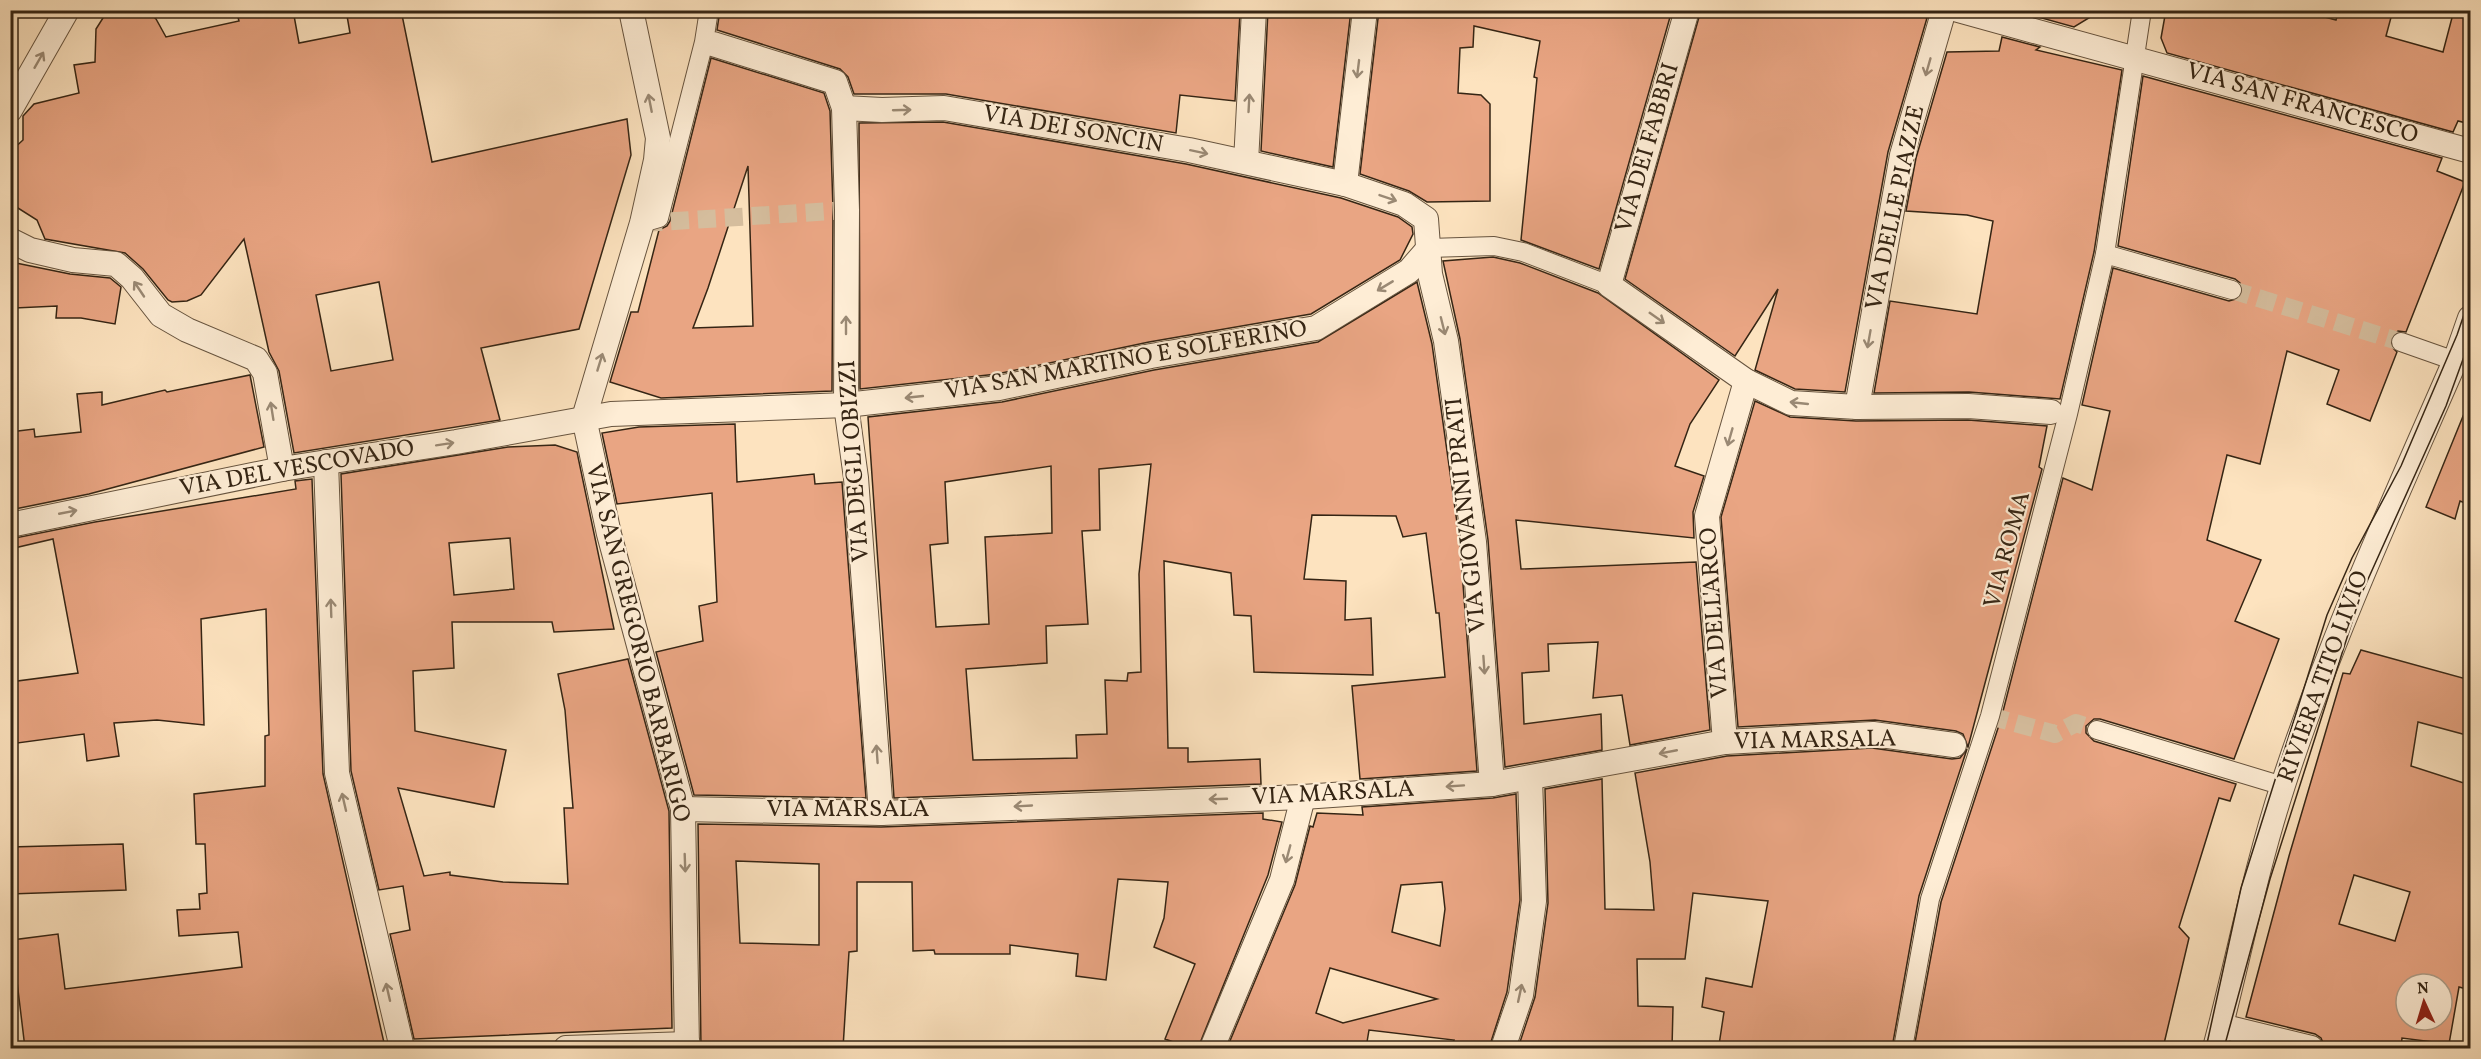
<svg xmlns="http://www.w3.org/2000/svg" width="2481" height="1059" viewBox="0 0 2481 1059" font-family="Vollkorn,serif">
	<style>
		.building { fill: #e9a583; stroke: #352514; stroke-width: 1.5; fill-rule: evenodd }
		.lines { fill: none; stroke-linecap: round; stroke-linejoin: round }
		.pedestrian-tunnel { stroke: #d5bd9d; stroke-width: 18; stroke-dasharray: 18 9; stroke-linecap: butt }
		.pedestrian-casing { stroke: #67543f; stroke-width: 20 }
		.minor-casing { stroke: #67543f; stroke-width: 26 }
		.pedestrian { stroke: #feedd5; stroke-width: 18 }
		.minor { stroke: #feedd5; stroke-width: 24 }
		.tram { stroke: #352514; stroke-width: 1.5 }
		.oneway { stroke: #9a8974 }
		.labels { text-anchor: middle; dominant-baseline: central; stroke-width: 4.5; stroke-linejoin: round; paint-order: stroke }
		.street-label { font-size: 24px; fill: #352514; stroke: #feedd5 }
	</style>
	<rect width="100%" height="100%" fill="#fde3bf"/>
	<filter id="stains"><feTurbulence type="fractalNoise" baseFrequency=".00333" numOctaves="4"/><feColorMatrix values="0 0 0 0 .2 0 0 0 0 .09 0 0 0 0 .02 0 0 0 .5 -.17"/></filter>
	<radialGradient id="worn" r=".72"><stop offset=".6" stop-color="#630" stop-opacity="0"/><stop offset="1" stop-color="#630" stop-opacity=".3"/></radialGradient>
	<!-- building -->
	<g class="building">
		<path d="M108,10h39l9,9 10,18 73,-16 -3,-11h57l6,33 51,-10 -4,-23h55l31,152 195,-43 4,36 -52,174 -98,19 19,72 -206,33 -15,-82 -10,-19 -25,-113 -43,56 -14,6 -15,1 -4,-2 -25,-31 -18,-16 -80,-14 -8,-19 -27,-17v-51l13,-12v-24l11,-12 45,-11 -5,-28 21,-3 1,-33zM379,282l14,78 -62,11 -15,-76z"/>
		<path d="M720,10h505l15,3 -5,88 -55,-6 -4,38 -230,-39h-92l-6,-17 -8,-8 -123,-39z"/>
		<path d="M1268,10h83l-18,157 -72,-16z"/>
		<path d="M1379,10h293l-73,259 -78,-29 16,-162 -3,-1 6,-36 -66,-15 -1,21 -13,1 -2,45 23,2 9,9v97l-63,1 -18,-11 -49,-17z"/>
		<path d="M1701,10h205l21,8 -39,134 -43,240 -50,-3 -40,-19 23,-81 -43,67 -110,-77z"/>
		<path d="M2013,10h89l-28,17z"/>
		<path d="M2166,10h133l37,10 3,-10h54l-7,26 57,16 11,-42h16v114l-12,-3 -5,11 -286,-79 -6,-15z"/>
		<path d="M2002,37l38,10 -4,3 86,20 -28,182 -34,147 -91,-7 -95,1 16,-92 87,13 16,-93 -26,-6 -61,-4 10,-53 31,-106 52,-1z"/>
		<path d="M711,58l113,35 6,18 3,99 -1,181 -171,7 -51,-16 21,-70h7l21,-82 8,-4 3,-5zM748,166l5,160 -60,2 15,-40z"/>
		<path d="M2143,76l299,82 -5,13 28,11 -59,150 -8,-1 -7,7 -1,7 7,7 -27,69 -43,-17 12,-34 -52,-19 -27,113 -33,-9 -20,85 54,20 -26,61 44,18 -45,120 -134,-40h-6l-8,7v7l8,8 142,43 -6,17 -11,-3 -40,129 10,11 -26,110h-249l27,-146 60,-183 62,-241 29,12 18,-79 -28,-6 31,-137 116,33 10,-3 4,-6 -3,-9 -5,-4 -117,-33z"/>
		<path d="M943,122l243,42 155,34 57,19 14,10 1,7 -13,26 -89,54 -162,28 -152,32 -137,15 -1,-266z"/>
		<path d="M1493,257l27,6 78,30 121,87 -29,44 -15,42 29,10 -11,36 1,26 -178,-18 5,49 175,-7 14,168 -80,15 -8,-50 -29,3 5,-56 -50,2 1,27 -27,2 2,51 77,-10 1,36 -97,17 -17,-227 -28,-201 -17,-78z"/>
		<path d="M11,262l59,12 40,4 11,9 -6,37 -34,-6h-25l1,-12 -42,2z"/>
		<path d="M1417,282l15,62 28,200 17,227 -117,8 -8,-93 93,-9 -6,-64h-3l-10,-80 -23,4 -7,-21 -84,-1 -8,64 42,2 -1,39 26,-2 2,57 -119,-3 -3,-56 -17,-1 -3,-42 -67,-12 4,187h20v14l72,-3 1,25 -367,14 -26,-381 134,-15 152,-32 164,-28zM1151,464l-12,110 2,98 -13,1 -1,8 -22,-1 2,54 -31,1 1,23 -104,2 -7,-91 81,-6 -1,-37 42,-2 -6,-93 18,-1 -1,-61zM1051,466l1,67 -67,4 4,87 -53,3 -6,-82 18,-2 -3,-61z"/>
		<path d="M250,375l14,72 -175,47 -79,16v-78l24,-3 1,8 46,-5 -4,-38 25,-2v13l63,-15 2,2z"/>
		<path d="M2470,399v106l-10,-4 -5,18 -29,-12z"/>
		<path d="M1755,401l35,16 66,4 112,-1 79,6 -8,41 3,2 -74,278 -5,-13 -7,-3 -81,-11 -137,7 -17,-210z"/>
		<path d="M735,424l2,58 77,-8 1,10 27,-2 24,316 -172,-3 -38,-143 47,-11 -4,-35 18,-4 -5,-109 -95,11 -15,-71 37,-6z"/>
		<path d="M555,445l22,7 37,177 -60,3 -2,-10h-100l2,46 -41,3 2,60 91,19 -12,57 -96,-19 26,88 26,-4v3l53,7 65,2 -4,-76h9l-8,-98 -7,-36 70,-15 41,152 3,217 -258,11 -24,-105 20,-4 -7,-44 -24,4 -28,-119 -10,-297 167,-27zM510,538l4,51 -60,6 -5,-52z"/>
		<path d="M312,479l11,295 62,273 -360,1 -13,-108 46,-6 7,55 177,-22 -4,-35 -59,4 -2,-26 23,-1 -1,-15 8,-1 -2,-49h-9l-2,-50 71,-8v-50l4,-1 -3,-126 -65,10 3,106 -47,-5 -43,3 5,33 -32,5 -3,-27 -74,10v-62l68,-9 -25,-134 -43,10v-10l85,-17 201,-33 -1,-8z"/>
		<path d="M2361,650l109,30v56l-52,-14 -7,44 59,19v205l-11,-3 -10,57 -47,-6 -1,10h-76l-4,-10 -6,-4 -69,-17 43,-161 54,-183 7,1zM2354,875l56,17 -15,49 -56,-17zM2406,984h36v36h-36z"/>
		<path d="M1872,748l80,11 8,-1 7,-9 -48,147 -27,152h-160l-13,-3 5,-33 -22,-5 4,-29 46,9 16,-86 -75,-8 -8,66h-48l1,47 35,1 -1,41h-154l17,-51 13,-94 -3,-114 57,-10 3,130 49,1 -4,-48 -15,-89 92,-17z"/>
		<path d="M1516,794l4,106 -13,92 -18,56h-39l4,-8 -85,-10 -3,18h-139l68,-163 15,-59 3,1 4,-14 46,2 -1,-8 131,-9zM1442,882l3,27 -5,37 -48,-14 9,-47zM1330,968l107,31 -94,24 -27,-10z"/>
		<path d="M1263,813v6l19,3 -14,53 -70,173h-8l-25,-9 30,-75 -41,-17 10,-29 4,-36 -50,-3 -12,101 -30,-4 2,-22 -68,-9v9h-75l-1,-4 -21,1 -1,-69h-55v69l-8,1 -6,96h-142l-3,-224 183,3zM736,861l83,3v81l-79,-2z"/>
		<path d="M123,844l3,46 -116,4v-47z"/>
	</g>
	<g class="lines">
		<!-- pedestrian-tunnel -->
		<g class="pedestrian-tunnel">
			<path d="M644,223l203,-13"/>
			<path d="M2232,290l169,52"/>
			<path d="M1990,716l65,18 21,-11 21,7"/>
		</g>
		<!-- pedestrian casing -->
		<g class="pedestrian-casing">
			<g id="pedestrian">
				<path d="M642,223l17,-5 45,-176 5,-32"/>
				<path d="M1429,248l65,-2 29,6 86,33"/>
				<path d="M2105,254l127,36"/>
				<path d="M2401,342l54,19"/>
				<path d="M2097,730l186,56"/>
				<path d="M1903,1048l27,-149 60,-183 78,-302 37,-160 37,-244"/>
			</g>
		</g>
		<!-- minor casing -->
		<g class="minor-casing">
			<g id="minor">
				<path d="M631,10l27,128 -2,22 -14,63 -58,195 25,116 74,275 4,239"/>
				<path d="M1687,10l-78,275 137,96 45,22 66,4 111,-1 83,6"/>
				<path d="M1958,10l512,141"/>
				<path d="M713,44l122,38 9,26 3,102 -1,195 10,73 25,335"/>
				<path d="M844,108l38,2 62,-2 245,42 156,34 59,20 22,15 4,55 16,67 28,201 18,242"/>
				<path d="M10,110l57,-100"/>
				<path d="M1246,162l8,-152"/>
				<path d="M1345,184l20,-174"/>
				<path d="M10,240l20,10 43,10 43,4 16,14 29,37 26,15 69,29 9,14 17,96"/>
				<path d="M1857,407l45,-252 42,-145"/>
				<path d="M326,462l11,311 65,275"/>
				<path d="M10,525l272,-56 174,-27 155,-28 235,-9 153,-17 152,-32 165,-28 93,-57 20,-23"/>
				<path d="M1725,742l-18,-226 39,-135"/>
				<path d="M683,809l198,4 422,-16 189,-13 233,-42 148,-8 81,11"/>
				<path d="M2221,1026l90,22"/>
				<path d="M566,1048l122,-4"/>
				<path d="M1212,1048l70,-168 21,-83"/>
				<path d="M1503,1048l18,-53 13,-94 -4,-123"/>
				<path d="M2215,1048c23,-87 40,-177 68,-263 47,-145 111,-284 172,-424l15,-43"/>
			</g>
		</g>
		<!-- pedestrian -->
		<use href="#pedestrian" class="pedestrian"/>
		<!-- minor -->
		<use href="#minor" class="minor"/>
		<!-- tram -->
		<g class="tram">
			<path d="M2206,1048l35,-160 86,-273 25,-57 49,-92 56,-131 13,-38"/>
			<path d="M2224,1048l46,-169 90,-282 86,-191 24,-66"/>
		</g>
	</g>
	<!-- one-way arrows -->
	<defs><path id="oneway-shaft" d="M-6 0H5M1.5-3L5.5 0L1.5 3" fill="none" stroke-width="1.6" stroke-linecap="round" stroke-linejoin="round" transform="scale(1.5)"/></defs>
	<g class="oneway">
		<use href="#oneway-shaft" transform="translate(39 60) rotate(-60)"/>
		<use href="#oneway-shaft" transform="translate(1928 67) rotate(106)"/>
		<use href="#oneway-shaft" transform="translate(1358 69) rotate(97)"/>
		<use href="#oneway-shaft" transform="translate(650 103) rotate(-101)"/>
		<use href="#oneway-shaft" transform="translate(1249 103) rotate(-87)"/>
		<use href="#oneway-shaft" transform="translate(902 110) rotate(-2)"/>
		<use href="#oneway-shaft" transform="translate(1199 152) rotate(12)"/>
		<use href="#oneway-shaft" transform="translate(1388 198) rotate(19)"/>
		<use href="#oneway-shaft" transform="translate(1385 286) rotate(149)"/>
		<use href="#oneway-shaft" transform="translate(139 289) rotate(-124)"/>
		<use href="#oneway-shaft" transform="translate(1657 318) rotate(35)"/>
		<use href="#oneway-shaft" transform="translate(846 325) rotate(-90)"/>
		<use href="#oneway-shaft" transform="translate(1443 326) rotate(76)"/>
		<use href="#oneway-shaft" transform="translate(1869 339) rotate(100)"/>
		<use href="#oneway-shaft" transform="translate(600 362) rotate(-73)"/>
		<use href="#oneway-shaft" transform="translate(914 397) rotate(174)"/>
		<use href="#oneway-shaft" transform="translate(1799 403) rotate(-174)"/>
		<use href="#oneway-shaft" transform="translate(272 411) rotate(-99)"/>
		<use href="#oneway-shaft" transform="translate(1730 437) rotate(106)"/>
		<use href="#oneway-shaft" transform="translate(445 444) rotate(-9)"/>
		<use href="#oneway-shaft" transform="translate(68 512) rotate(-11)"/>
		<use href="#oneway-shaft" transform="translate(331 608) rotate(-92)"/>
		<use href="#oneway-shaft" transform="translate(1484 665) rotate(86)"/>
		<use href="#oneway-shaft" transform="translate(1668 752) rotate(169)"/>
		<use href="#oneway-shaft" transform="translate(877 754) rotate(-94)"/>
		<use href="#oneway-shaft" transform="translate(1455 786) rotate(176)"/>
		<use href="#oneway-shaft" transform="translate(1218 799) rotate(178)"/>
		<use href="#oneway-shaft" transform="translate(344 802) rotate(-103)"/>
		<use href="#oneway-shaft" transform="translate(1023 806) rotate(177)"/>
		<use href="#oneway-shaft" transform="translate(1288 854) rotate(105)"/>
		<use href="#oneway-shaft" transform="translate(685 863) rotate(88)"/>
		<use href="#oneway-shaft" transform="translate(388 992) rotate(-103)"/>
		<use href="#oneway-shaft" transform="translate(1520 993) rotate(-78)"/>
	</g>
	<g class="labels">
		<!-- street labels -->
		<g class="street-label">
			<text transform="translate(2302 104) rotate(16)">VIA SAN FRANCESCO</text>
			<text transform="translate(1073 130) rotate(10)">VIA DEI SONCIN</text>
			<text transform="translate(1648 148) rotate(-74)">VIA DEI FABBRI</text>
			<text transform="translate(1896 208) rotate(-78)">VIA DELLE PIAZZE</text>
			<text transform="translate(1126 361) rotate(-10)">VIA SAN MARTINO E SOLFERINO</text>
			<text transform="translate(855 461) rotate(-94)">VIA DEGLI OBIZZI</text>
			<text transform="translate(297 469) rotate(-10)">VIA DEL VESCOVADO</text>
			<text transform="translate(1467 515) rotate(-96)">VIA GIOVANNI PRATI</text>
			<text transform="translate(2008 550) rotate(-75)">VIA ROMA</text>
			<text transform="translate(1715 613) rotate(-94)">VIA DELL'ARCO</text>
			<text transform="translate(637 643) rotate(76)">VIA SAN GREGORIO BARBARIGO</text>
			<text transform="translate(2324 677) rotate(-70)">RIVIERA TITO LIVIO</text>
			<text transform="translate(1815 741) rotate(-1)">VIA MARSALA</text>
			<text transform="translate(1333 794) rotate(-3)">VIA MARSALA</text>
			<text x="848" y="810">VIA MARSALA</text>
		</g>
	</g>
	<!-- margin -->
	<rect width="2481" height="1059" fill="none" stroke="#fde3bf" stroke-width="36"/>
	<rect x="12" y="12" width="2457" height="1035" fill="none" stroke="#352514" stroke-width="3"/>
	<rect x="18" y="18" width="2445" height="1023" fill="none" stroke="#352514" stroke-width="1.5"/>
	<!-- north arrow -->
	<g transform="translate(2424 1002) rotate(356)"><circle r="28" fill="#feedd5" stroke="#ae9d88" stroke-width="1.5"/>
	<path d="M0-4.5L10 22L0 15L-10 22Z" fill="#8f2418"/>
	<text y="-9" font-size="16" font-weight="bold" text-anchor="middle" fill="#352514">N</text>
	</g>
	<rect width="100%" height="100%" filter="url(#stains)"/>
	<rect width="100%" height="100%" fill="url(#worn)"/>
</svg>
